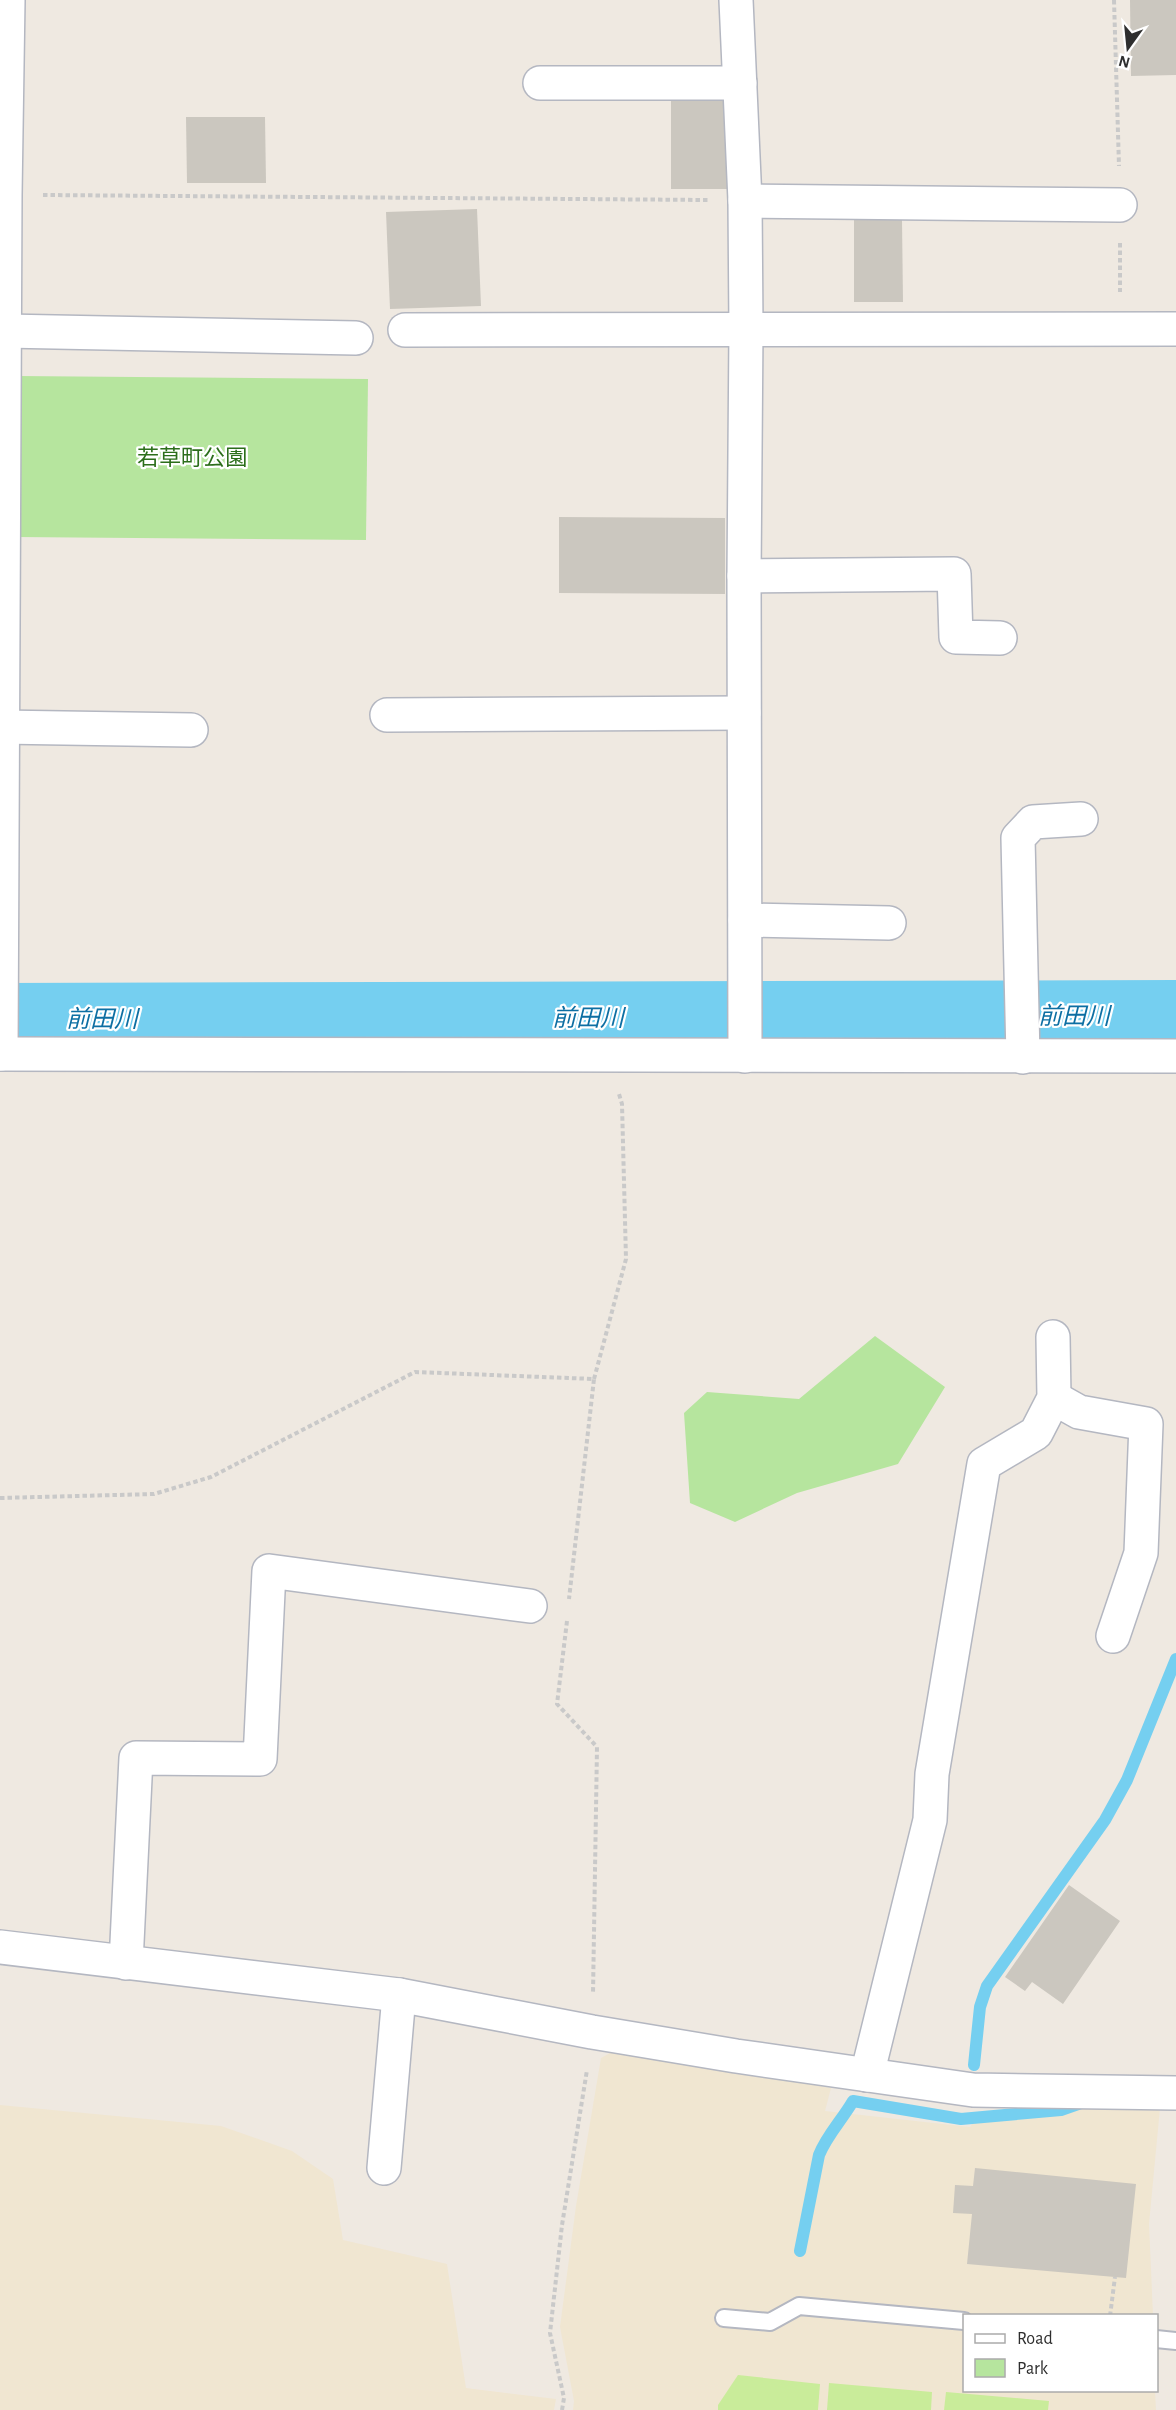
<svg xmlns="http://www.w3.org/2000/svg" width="1176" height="2410" viewBox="0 0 1176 2410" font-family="'Alegreya Sans','Noto Sans JP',sans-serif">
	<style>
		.education { fill: #f0e6d1 }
		.green { fill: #b6e59e }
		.pitch { fill: #c9ec9a }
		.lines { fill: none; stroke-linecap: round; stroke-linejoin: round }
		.stream { stroke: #75cff0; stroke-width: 12 }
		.river { stroke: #75cff0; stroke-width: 74 }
		.building { fill: #cbc7bf }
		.lane-casing { stroke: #b4b7c1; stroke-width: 20 }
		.street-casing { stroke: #b4b7c1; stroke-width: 36 }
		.path { stroke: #c9c9c9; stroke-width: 4; stroke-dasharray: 4.5 3; stroke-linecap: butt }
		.lane { stroke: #fff; stroke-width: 16 }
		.street { stroke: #fff; stroke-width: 33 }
		.labels { text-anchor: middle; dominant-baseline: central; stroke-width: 4.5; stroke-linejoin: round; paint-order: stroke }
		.park-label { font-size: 22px; fill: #2c6e1b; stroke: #fff }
		.water-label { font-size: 24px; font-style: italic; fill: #0d6fa3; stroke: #fff }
	</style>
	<rect width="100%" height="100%" fill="#efe9e1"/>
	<!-- education -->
	<g class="education">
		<path d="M617,2049l214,39 -6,23 145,16 5,-7 84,-5 37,-13 64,6 -11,116 4,91 -189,1v74l191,1 1,19h-583l1,-9 -14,-74 16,-121 25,-148z"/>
		<path d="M0,2105l221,21 71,25 41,28 10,61 104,24 19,124 90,11 -2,11h-554z"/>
	</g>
	<!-- green -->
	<g class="green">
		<path d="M17,376l351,3 -2,161 -350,-3z"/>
		<path d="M875,1336l70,51 -47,77 -101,29 -62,29 -45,-19 -6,-90 23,-21 92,7z"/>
	</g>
	<!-- pitch -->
	<g class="pitch">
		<path d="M738,2375l82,9 -2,26h-100v-5z"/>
		<path d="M829,2383l103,9 -1,18h-104z"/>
		<path d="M946,2392l103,9 -1,9h-104z"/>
	</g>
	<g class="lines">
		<!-- stream -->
		<g class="stream">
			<path d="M974,2065l6,-58 7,-21 118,-166 22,-40 49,-121"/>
			<path d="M800,2251l19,-96c8,-20 23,-35 34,-54l108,18 100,-9 20,-7"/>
		</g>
		<!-- river -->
		<path class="river" d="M0,1020l1176,-3"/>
	</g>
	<!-- building -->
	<g class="building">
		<path d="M1130,0h46v75l-45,1z"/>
		<rect x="671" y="94" width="56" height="95"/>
		<path d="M186,117h79l1,66h-79z"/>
		<path d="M477,209l4,97 -91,3 -4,-97z"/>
		<path d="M854,220h48l1,82h-49z"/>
		<path d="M559,517l166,1v76l-166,-1z"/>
		<path d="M1069,1885l51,36 -57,83 -31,-22 -7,9 -20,-14z"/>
		<path d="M975,2168l161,16 -10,94 -159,-14 5,-50 -19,-1 2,-28 18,1z"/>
	</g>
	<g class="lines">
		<!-- lane casing -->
		<g class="lane-casing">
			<g id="lane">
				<path d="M724,2318l46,4 29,-16 165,15"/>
				<path d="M1156,2339l20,2"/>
			</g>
		</g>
		<!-- street casing -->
		<g class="street-casing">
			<g id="street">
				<path d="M736,0l9,201 1,128 -2,247 1,480"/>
				<path d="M540,83h200"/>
				<path d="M745,201l375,4"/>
				<path d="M405,330l771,-1"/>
				<path d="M5,331l351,7"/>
				<path d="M744,576l210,-2 2,63 44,1"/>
				<path d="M387,715l357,-2"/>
				<path d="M0,727l191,3"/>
				<path d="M745,920l144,3"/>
				<path d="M0,1054l1176,2"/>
				<path d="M1,1054l4,-859 3,-195"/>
				<path d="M1023,1057l-5,-219 15,-16 48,-3"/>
				<path d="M1054,1398l25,14 67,12 -5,129 -28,83"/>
				<path d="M0,1947l399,48 193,37 144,24 237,34 203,3"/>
				<path d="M126,1963l10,-205 124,1 9,-188 261,35"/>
				<path d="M867,2075l63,-255 2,-46 52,-310 52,-31 18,-35 -1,-61"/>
				<path d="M384,2168l15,-173"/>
			</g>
		</g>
		<!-- path -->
		<g class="path">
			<path d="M1114,0l5,166"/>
			<path d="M43,195l665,5"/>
			<path d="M1120,243v49"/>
			<path d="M594,1379l32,-120 -4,-155 -3,-10"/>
			<path d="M0,1498l154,-4 57,-17 204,-105 179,7 -25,220"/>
			<path d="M567,1621l-10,83 40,43 -4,247"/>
			<path d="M1110,2316l5,-39"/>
			<path d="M562,2410l2,-12 -14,-65 12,-108 25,-155"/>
		</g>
		<!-- lane -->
		<use href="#lane" class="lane"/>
		<!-- street -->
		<use href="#street" class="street"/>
	</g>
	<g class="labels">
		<!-- park labels -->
		<g class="park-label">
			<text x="192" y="458">若草町公園</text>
		</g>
		<!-- water labels -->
		<g class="water-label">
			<text x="1074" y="1017">前田川</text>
			<text x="588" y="1019">前田川</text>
			<text x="102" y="1020">前田川</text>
		</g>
	</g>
	<!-- legend -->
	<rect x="963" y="2314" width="195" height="78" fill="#ffffff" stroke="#ababab" stroke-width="1.5"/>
	<rect x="975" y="2334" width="30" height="9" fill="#ffffff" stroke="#ababab" stroke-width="1.5"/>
	<text x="1017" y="2344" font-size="18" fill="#2e2e2e">Road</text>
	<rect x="975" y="2359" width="30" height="18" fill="#b6e59e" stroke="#ababab" stroke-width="1.5"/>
	<text x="1017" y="2374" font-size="18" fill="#2e2e2e">Park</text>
	<!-- north arrow -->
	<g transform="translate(1128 48) rotate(195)" stroke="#ffffff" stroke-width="4.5" paint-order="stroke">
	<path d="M0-4.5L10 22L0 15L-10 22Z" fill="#2e2e2e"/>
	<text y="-9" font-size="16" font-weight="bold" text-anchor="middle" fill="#2e2e2e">N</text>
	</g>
</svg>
